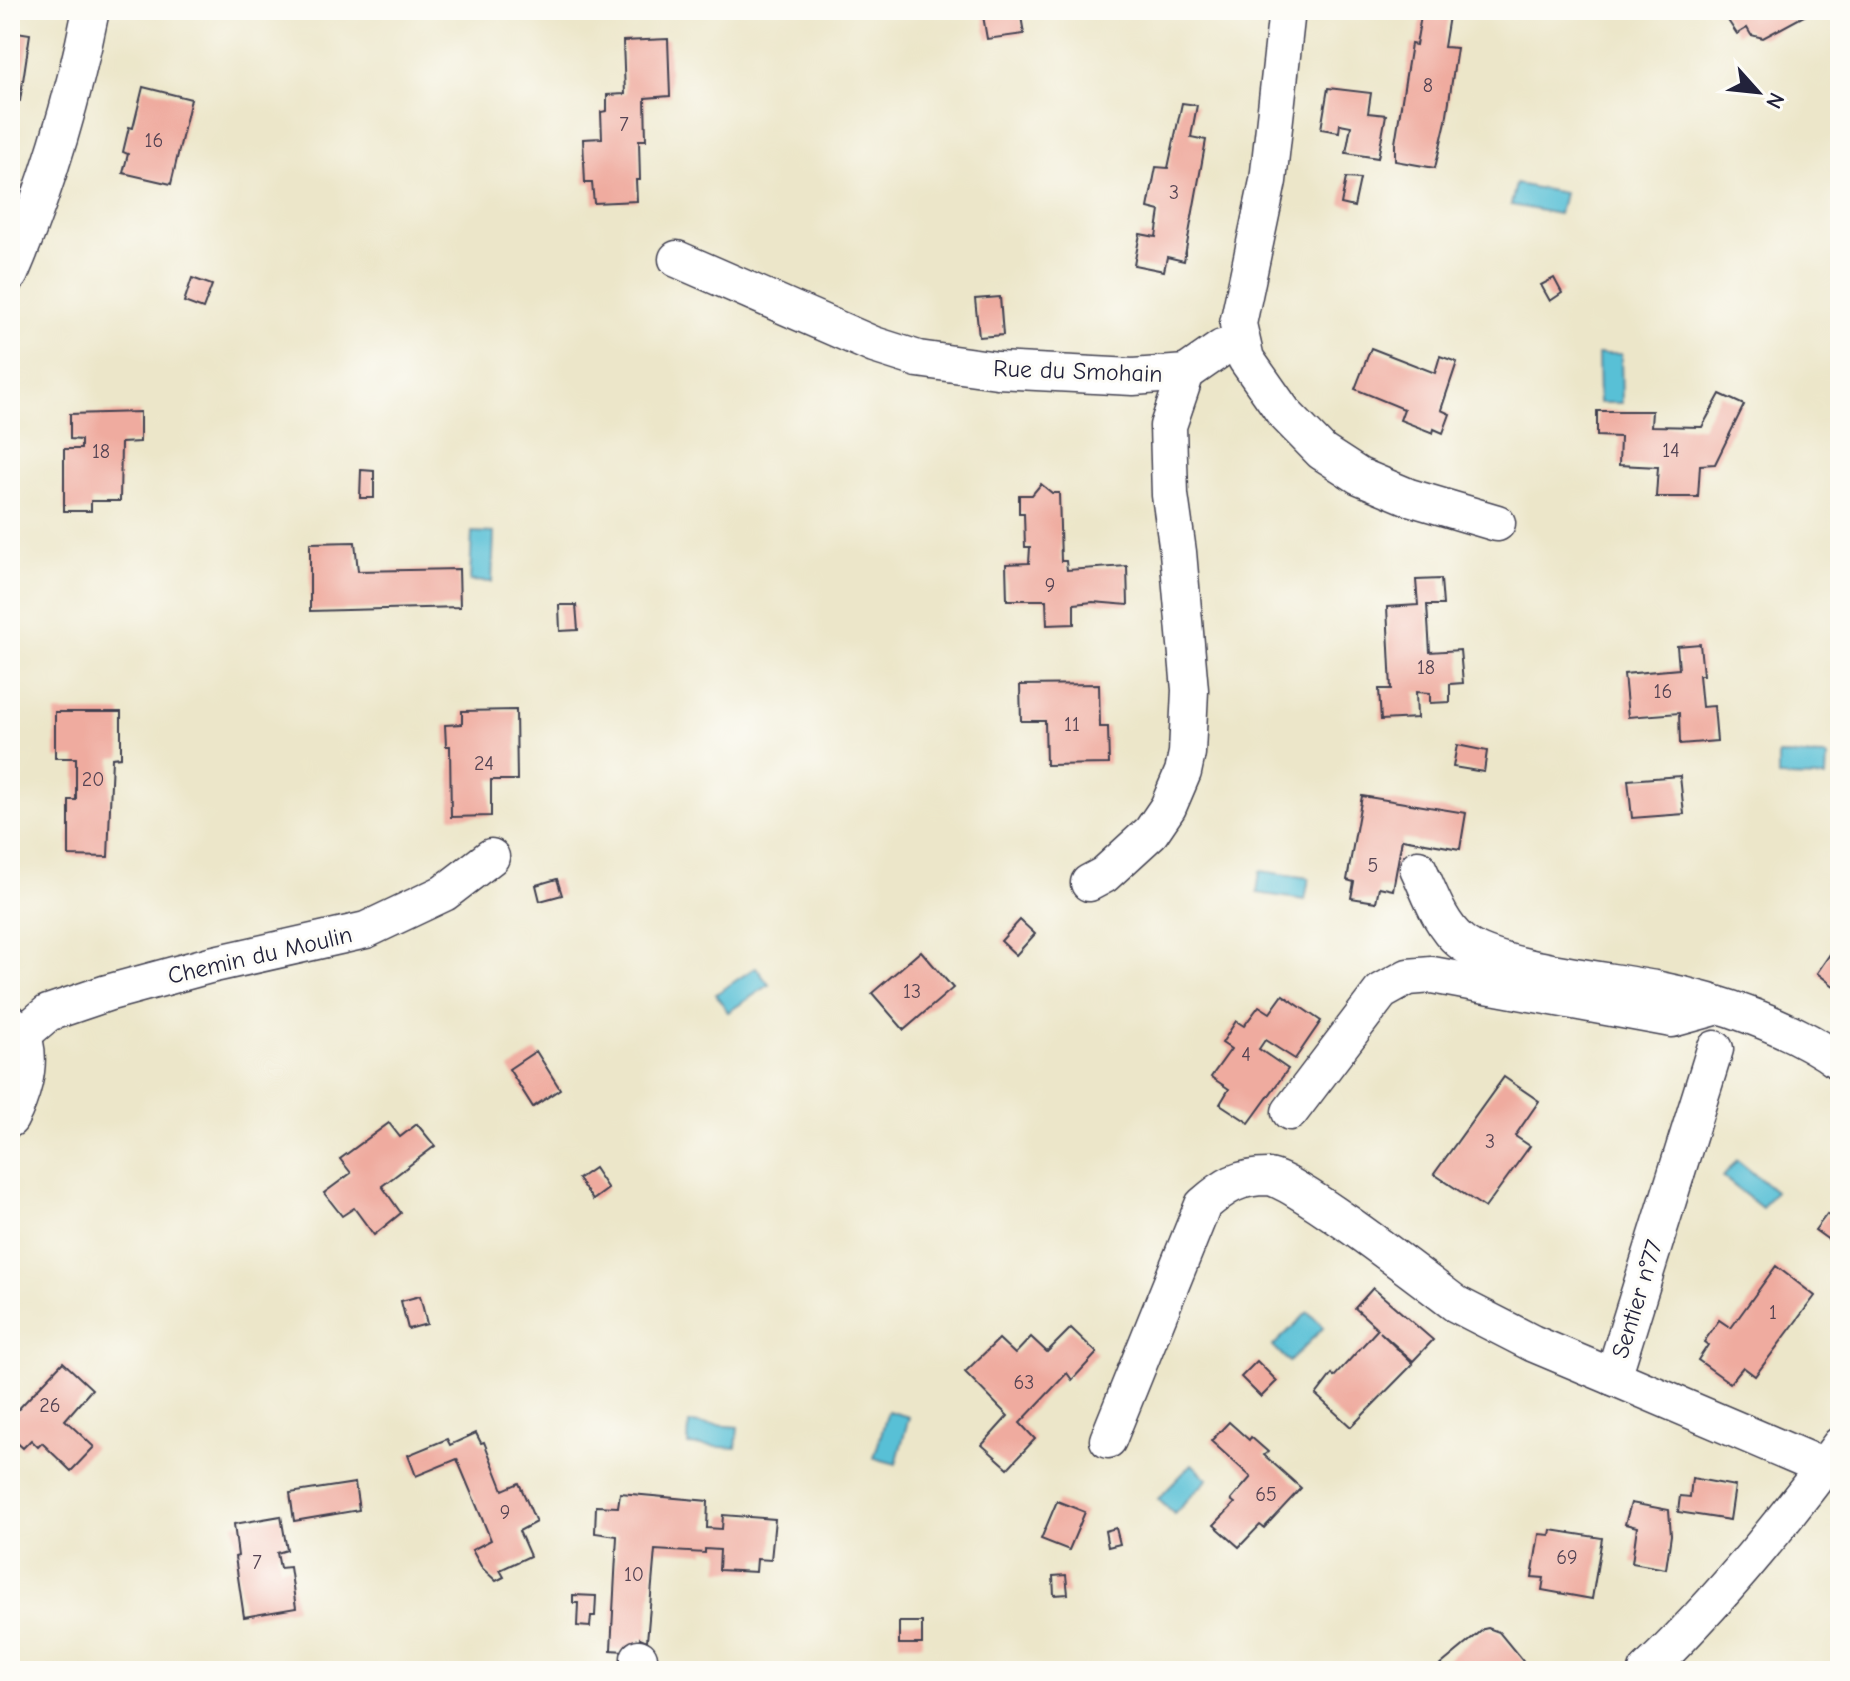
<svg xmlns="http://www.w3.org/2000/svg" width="1850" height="1681" viewBox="0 0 1850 1681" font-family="'Comic Neue',sans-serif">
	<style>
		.water { fill: #59c0d6; stroke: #3e7188; stroke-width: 2 }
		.building { fill: #efab9f }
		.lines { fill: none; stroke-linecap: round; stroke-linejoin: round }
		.minor-casing { stroke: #403f50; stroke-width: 39 }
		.minor { stroke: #fff; stroke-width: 36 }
		.labels { text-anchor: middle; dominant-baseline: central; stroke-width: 6; stroke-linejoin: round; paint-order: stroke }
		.number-label { font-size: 20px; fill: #554454 }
		.street-label { font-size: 24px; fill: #22223b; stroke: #fdfcf7 }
	</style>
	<rect width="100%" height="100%" fill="#fdfcf7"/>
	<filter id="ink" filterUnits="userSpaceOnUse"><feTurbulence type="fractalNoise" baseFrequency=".0125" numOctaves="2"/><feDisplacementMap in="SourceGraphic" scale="16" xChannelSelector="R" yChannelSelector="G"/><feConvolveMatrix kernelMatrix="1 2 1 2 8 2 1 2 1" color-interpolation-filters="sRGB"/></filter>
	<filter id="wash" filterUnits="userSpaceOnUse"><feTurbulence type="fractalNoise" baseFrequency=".006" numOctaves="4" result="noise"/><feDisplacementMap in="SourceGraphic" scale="32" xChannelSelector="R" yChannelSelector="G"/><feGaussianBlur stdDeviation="1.8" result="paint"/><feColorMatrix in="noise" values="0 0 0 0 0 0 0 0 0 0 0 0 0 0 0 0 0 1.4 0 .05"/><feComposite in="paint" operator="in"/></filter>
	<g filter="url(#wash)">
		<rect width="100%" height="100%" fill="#ece6c9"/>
		<!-- water -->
		<g class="water">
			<path d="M1516,184l48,9 -5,21 -48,-9z"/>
			<path d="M1598,354h23l1,49h-23z"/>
			<path d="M472,532l22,1 -2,49 -22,-1z"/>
			<path d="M1778,755l49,1 -1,22 -48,-1z"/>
			<path d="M1260,871l49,7 -4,22 -48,-7z"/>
			<path d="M756,967l13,18 -41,27 -12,-18z"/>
			<path d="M1737,1160l38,31 -13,17 -39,-31z"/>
			<path d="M1308,1312l16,15 -35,35 -16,-16z"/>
			<path d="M888,1411l21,6 -13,47 -22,-6z"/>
			<path d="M689,1423l49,4 -2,21 -48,-3z"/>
			<path d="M1192,1464l16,15 -34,35 -16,-15z"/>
		</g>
		<g id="blocks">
			<!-- building -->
			<g class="building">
				<path d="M982,10h38l4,24 -37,5z"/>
				<path d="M1422,10h28l-6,37 13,1 -11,73 -11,47 -40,-7v-18l16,-99 5,1z"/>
				<path d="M1721,10h94l-52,28 -12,-3 -4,-7 -10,6z"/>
				<path d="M10,31l20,3 -10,67 -10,-1z"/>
				<path d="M668,39l2,57 -25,2 1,42h-7l1,40h-4l1,21 -43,2 -2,-20h-7l-2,-44 19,-1 -1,-26 6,-1v-16l18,-1 -2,-53z"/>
				<path d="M143,87l48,12 -20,85 -48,-11 5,-19 -5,-2 6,-25 4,1z"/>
				<path d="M1328,88l43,5 -3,20 18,2 -8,43 -32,-5 5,-27 -11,-2 -1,8 -18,-3z"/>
				<path d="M1182,103l15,2 -6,32 15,3 -22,121 -17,-4 -3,14 -30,-6 6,-31 16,3 4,-26 -12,-3 8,-41 12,1z"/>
				<path d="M1346,178l14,1 -6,28 -13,-3z"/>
				<path d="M192,278l20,7 -9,24 -19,-7z"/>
				<path d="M1554,278l8,15 -12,8 -9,-16z"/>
				<path d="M1000,297l3,38 -24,2 -4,-38z"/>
				<path d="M1371,348l64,25 5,-17 17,6 -16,48 9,4 -7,19 -9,-4 -1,4 -33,-13 4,-11 -49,-20z"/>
				<path d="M1720,394l24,11 -29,59 -15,1 -2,32h-42l2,-30 -39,-2 1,-28 -23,-1v-25h55l-1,15 51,1z"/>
				<path d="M140,412v30l-19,1 -1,58h-29v10h-27v-62h17v-9l-11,-1v-25z"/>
				<path d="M361,470l13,1v27h-14z"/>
				<path d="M1041,484l11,9h7l2,68h5l1,9 60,-4 1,39 -35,-3 -19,2v20l-27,1 -1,-25h-39l-1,-36 23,-1 1,-16h-5l-1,-34h-5v-18h13z"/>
				<path d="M355,542l3,29 101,-2 1,38 -150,4v-68z"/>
				<path d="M1441,579l2,26h-16l3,47 30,-2 3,33 -13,1v18l-20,1v-10l-14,-1 1,26 -36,2 -2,-31h12l-4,-82 31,-2 -2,-25z"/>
				<path d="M559,605h17l2,25 -18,1z"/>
				<path d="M1700,644l3,31h-4l3,32 12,-1 3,35 -37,3 -1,-31 -51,4 -4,-43 55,-5 -2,-23z"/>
				<path d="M1099,684l1,43h8l1,37 -63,1 -1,-44h-24l-1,-36z"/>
				<path d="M516,710l1,70h-26v36l-40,1 -1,-71h-4l-1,-21 17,-1v-13z"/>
				<path d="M55,712h66v45l-9,1 -4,99 -39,-1v-56h7v-42h-21z"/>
				<path d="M1457,745l30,6 -3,21 -31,-5z"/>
				<path d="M1680,776l4,38 -52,4 -4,-38z"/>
				<path d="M1362,796l104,17 -6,36 -58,-10 -9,51 -14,-3 -3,15 -25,-4 3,-16 -7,-2z"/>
				<path d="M557,879l5,16 -22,6 -4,-16z"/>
				<path d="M1020,920l15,14 -19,21 -15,-14z"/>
				<path d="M1837,944l3,2v45l-23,-18z"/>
				<path d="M921,951l32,37 -49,42 -32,-37z"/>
				<path d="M1283,995l38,26 -26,38 -30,-19 -6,9 29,20 -39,54 -29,-19 9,-15 -18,-12 20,-28 -9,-6 14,-22 8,5 15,-20 11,7z"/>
				<path d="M536,1051l24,38 -27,18 -24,-38z"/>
				<path d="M1504,1077l35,24 -24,35 15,10 -45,62 -51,-34z"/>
				<path d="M389,1123l11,14 17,-13 18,22 -53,40 19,27 -27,22 -20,-27 -12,8 -18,-23 27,-20 -11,-14z"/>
				<path d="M594,1168l14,21 -15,11 -15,-21z"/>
				<path d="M1840,1204v44l-25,-18 12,-16 3,3z"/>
				<path d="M1776,1266l39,30 -60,80 -12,-9 -13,16 -32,-23 10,-15 -4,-3 15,-22 12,8z"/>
				<path d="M1373,1288l60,52 -20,21 -33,-29 33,32 -62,63 -35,-32 16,-21 2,3 44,-48 -23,-21z"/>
				<path d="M420,1296l7,28 -19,5 -7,-28z"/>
				<path d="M1071,1328l26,25 -25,27 -5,-7 -47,50 15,16 -27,29 -26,-23 26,-29 -43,-44 34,-33 16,15 16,-17 16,15z"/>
				<path d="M1257,1361l20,20 -16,16 -20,-20z"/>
				<path d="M63,1362l29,27 -27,31 29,27 -23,24 -29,-28 -4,4 -7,-7 -8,8 -11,-10 -2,3v-23z"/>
				<path d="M1229,1422l20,18 2,-3 17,15 -4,3 37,33 -37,40 -4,-3 -21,22 -25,-22 21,-22 -4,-3 20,-23 -40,-36z"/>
				<path d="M476,1433l5,10 3,-1 19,48 16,-7 17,39 -17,9 11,25 -30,14 4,7 -8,4 -14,-13 -10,-18 19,-10 -34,-81 -41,17 -8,-21 39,-16 3,6z"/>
				<path d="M1692,1478l43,8 -5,34 -52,-8 2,-16 10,1z"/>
				<path d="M355,1483l4,27 -65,11 -4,-28z"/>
				<path d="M620,1493l88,8 -1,27 15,1 1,-14 52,4 -4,41 -14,-1 -1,13 -37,-2 1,-20 -15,-1v4l-50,-3 -8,91 -7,-3 -3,14 -26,-2 6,-114 -22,-3 1,-27 22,1z"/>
				<path d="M1057,1501l28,11 -16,38 -28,-11z"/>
				<path d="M1631,1503l38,7 2,25 -5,34 -34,-6 5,-36 -12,-3z"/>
				<path d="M281,1516l6,34 -10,3 3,15 10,-1 6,41 -52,9 -9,-60 3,-1 -4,-32z"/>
				<path d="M1116,1528l4,16 -12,3 -3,-16z"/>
				<path d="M1551,1530l51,8 -10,61 -50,-9 2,-12 -12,-1 7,-43 11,1z"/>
				<path d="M1066,1575l2,19 -14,1 -1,-19z"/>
				<path d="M573,1595l23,1 -1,20h-4l-1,11 -13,-1 1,-23h-5z"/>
				<rect x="899" y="1622" width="23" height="22"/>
				<path d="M1488,1628l11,4 32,39h-98l51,-42z"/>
			</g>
		</g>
	</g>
	<g filter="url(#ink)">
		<use href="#blocks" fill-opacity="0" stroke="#403f50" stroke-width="2"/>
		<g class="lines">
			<!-- minor casing -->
			<g class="minor-casing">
				<g id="minor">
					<path d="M1287,10l-19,171 -30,143 8,35 38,54 38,39 37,24 50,21 88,26"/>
					<path d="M677,259l197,86 44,14 79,11 136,7 53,-4"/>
					<path d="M10,274c36,-84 63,-174 81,-264"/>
					<path d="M1186,373l36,-25 20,-4"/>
					<path d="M1418,868c12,25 21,55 42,73 34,29 152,39 200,49 57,11 133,37 180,72"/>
					<path d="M1089,883l15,-8 47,-43 17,-25 15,-35 4,-19 3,-63 -12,-138 -8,-57 -2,-69 18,-53"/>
					<path d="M10,1022c5,6 13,14 15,21 6,25 -4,55 -15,76"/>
					<path d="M21,1036l27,-23 59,-20 103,-28 156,-35 78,-37 47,-36"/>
					<path d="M1715,1049l-102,328 211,90"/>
					<path d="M1290,1112l91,-120 27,-15 24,-2 240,44 47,-13"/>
					<path d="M1108,1440l95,-235c22,-19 35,-28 65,-28 24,0 160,106 188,127l76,39 81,34"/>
					<path d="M639,1658l1,13"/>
					<path d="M1647,1671c72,-70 134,-145 193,-226"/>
				</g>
			</g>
			<!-- minor -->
			<use href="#minor" class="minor"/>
		</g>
	</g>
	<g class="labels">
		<!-- number labels -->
		<g class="number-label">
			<text x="1428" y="85">8</text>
			<text x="624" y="124">7</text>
			<text x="154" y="140">16</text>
			<text x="1174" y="192">3</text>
			<text x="1671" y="450">14</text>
			<text x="101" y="451">18</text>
			<text x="1050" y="585">9</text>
			<text x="1426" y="667">18</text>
			<text x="1663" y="691">16</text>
			<text x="1072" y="724">11</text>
			<text x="484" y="763">24</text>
			<text x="93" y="779">20</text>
			<text x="1373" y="865">5</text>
			<text x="912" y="991">13</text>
			<text x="1246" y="1054">4</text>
			<text x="1490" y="1141">3</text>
			<text x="1773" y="1312">1</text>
			<text x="1024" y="1382">63</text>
			<text x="50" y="1405">26</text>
			<text x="1266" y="1494">65</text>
			<text x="505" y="1512">9</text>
			<text x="1567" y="1557">69</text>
			<text x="257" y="1562">7</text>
			<text x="634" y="1574">10</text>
		</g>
		<!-- street labels -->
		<g class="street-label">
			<text transform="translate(1078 371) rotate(2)">Rue du Smohain</text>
			<text transform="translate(260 955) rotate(-13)">Chemin du Moulin</text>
			<text transform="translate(1637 1299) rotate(-73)">Sentier n°77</text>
		</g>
	</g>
	<!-- margin -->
	<rect width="1850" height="1681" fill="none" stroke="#fdfcf7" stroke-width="40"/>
	<!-- north arrow -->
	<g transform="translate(1758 92) rotate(117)" stroke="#fdfcf7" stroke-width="6" paint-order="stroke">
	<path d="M0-6L14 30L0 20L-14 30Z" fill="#22223b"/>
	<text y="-12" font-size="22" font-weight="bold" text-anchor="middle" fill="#22223b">N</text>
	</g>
</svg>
